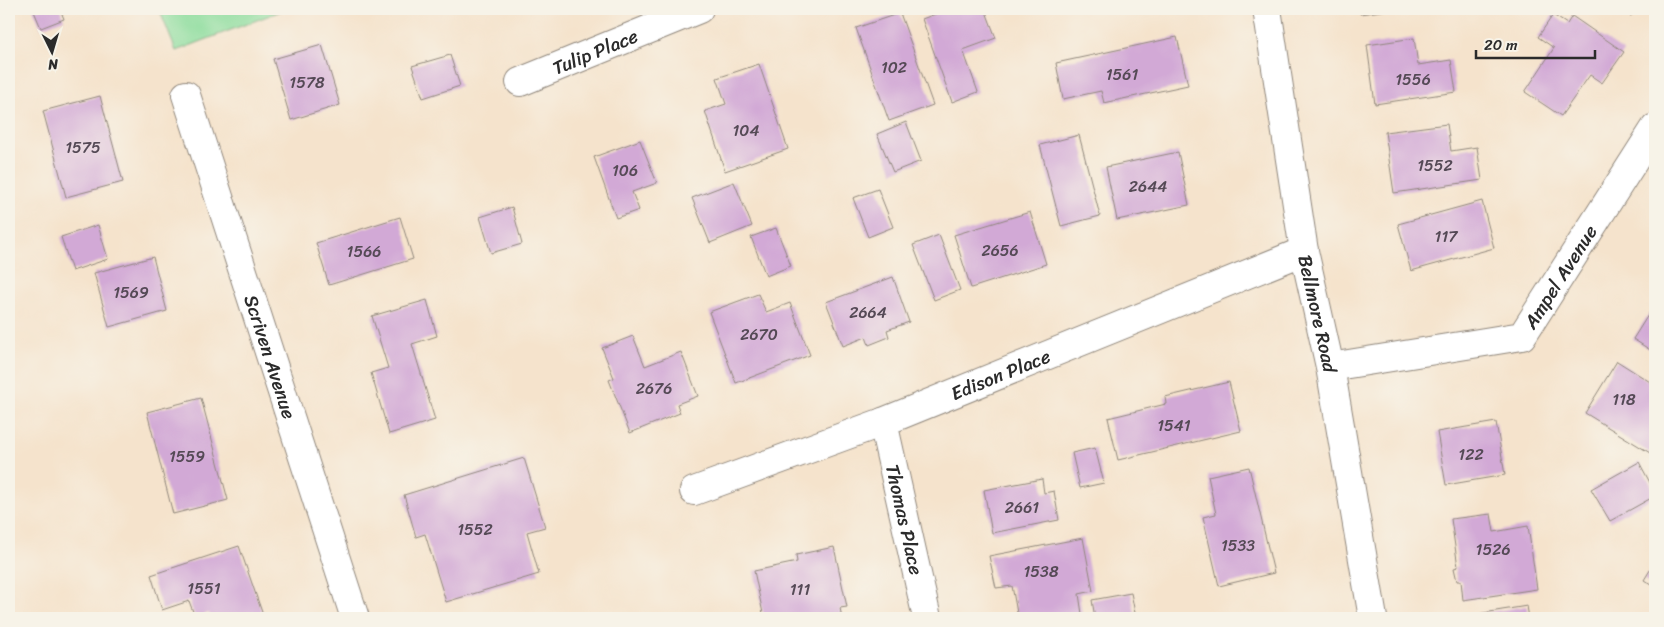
<svg xmlns="http://www.w3.org/2000/svg" width="1664" height="627" viewBox="0 0 1664 627" font-family="Sriracha,sans-serif">
	<style>
		.green { fill: #8cdd9d; stroke: #5c8464 }
		.building { fill: #d2a9d6 }
		.lines { fill: none; stroke-linecap: round; stroke-linejoin: round }
		.minor-casing { stroke: #90877c; stroke-width: 30 }
		.secondary-casing { stroke: #90877c; stroke-width: 30 }
		.minor { stroke: #fff; stroke-width: 28 }
		.secondary { stroke: #fff; stroke-width: 28 }
		.labels { text-anchor: middle; dominant-baseline: central; stroke-width: 4.5; stroke-linejoin: round; paint-order: stroke }
		.number-label { font-size: 16px; fill: #554a56 }
		.street-label { font-size: 19px; fill: #2b2b2b; stroke: #f7f3e8 }
	</style>
	<rect width="100%" height="100%" fill="#f7f3e8"/>
	<filter id="ink" filterUnits="userSpaceOnUse"><feTurbulence type="fractalNoise" baseFrequency=".02" numOctaves="2"/><feDisplacementMap in="SourceGraphic" scale="10" xChannelSelector="R" yChannelSelector="G"/><feConvolveMatrix kernelMatrix="1 2 1 2 8 2 1 2 1" color-interpolation-filters="sRGB"/></filter>
	<filter id="wash" filterUnits="userSpaceOnUse"><feTurbulence type="fractalNoise" baseFrequency=".0096" numOctaves="4" result="noise"/><feDisplacementMap in="SourceGraphic" scale="20" xChannelSelector="R" yChannelSelector="G"/><feGaussianBlur stdDeviation="1.12" result="paint"/><feColorMatrix in="noise" values="0 0 0 0 0 0 0 0 0 0 0 0 0 0 0 0 0 1.4 0 .05"/><feComposite in="paint" operator="in"/></filter>
	<g filter="url(#wash)">
		<rect width="100%" height="100%" fill="#f5e3cc"/>
		<!-- green -->
		<path class="green" d="M159,9h127l-110,42z"/>
		<g id="blocks">
			<!-- building -->
			<g class="building">
				<path d="M33,9h27l4,10 -23,9z"/>
				<path d="M949,9h36l11,29 -33,12 15,42 -26,10 -30,-83z"/>
				<path d="M1360,9h28v1l-28,4z"/>
				<path d="M1619,9h17l-5,7z"/>
				<path d="M900,13l33,92 -44,16 -33,-93z"/>
				<path d="M1553,15l14,9 5,-8 52,36 -22,31 -12,-8 -29,41 -36,-24 29,-44 -16,-11z"/>
				<path d="M1177,37l11,48 -84,18 -3,-12 -38,8 -7,-36z"/>
				<path d="M1414,38l4,27 33,-5 5,32 -81,12 -8,-59z"/>
				<path d="M322,45l18,60 -49,15 -18,-61z"/>
				<path d="M450,55l10,31 -37,12 -11,-32z"/>
				<path d="M759,64l29,85 -63,22 -20,-60 21,-7 -9,-26z"/>
				<path d="M100,96l23,86 -57,15 -23,-86z"/>
				<path d="M906,122l15,39 -28,11 -16,-38z"/>
				<path d="M1447,124l4,27 26,-4 5,33 -88,13 -9,-61z"/>
				<path d="M1079,135l21,81 -39,10 -21,-81z"/>
				<path d="M640,140l17,43 -25,9 7,18 -23,8 -22,-61z"/>
				<path d="M1178,152l11,53 -72,15 -11,-53z"/>
				<path d="M734,182l18,44 -42,17 -18,-45z"/>
				<path d="M878,189l15,38 -25,10 -15,-39z"/>
				<path d="M1482,201l12,47 -83,23 -13,-47z"/>
				<path d="M512,207l10,37 -31,9 -11,-36z"/>
				<path d="M1030,212l16,52 -75,24 -17,-53z"/>
				<path d="M400,217l13,42 -84,26 -13,-42z"/>
				<path d="M98,225l10,34 -36,12 -11,-34z"/>
				<path d="M776,228l15,38 -25,10 -15,-39z"/>
				<path d="M939,235l21,55 -26,10 -21,-55z"/>
				<path d="M153,257l14,54 -58,16 -15,-54z"/>
				<path d="M893,277l16,45 -22,8 2,7 -20,8 -3,-8 -23,9 -17,-44z"/>
				<path d="M758,294l8,18 24,-9 20,52 -74,28 -27,-71z"/>
				<path d="M427,300l10,36 -25,8 23,76 -46,14 -18,-61 17,-5 -16,-52z"/>
				<path d="M1655,304v49l-22,-14z"/>
				<path d="M633,336l12,30 36,-14 17,44 -21,8 3,9 -50,20 -21,-53 5,-2 -12,-30z"/>
				<path d="M1617,361l38,24v71l-70,-43z"/>
				<path d="M1229,382l12,49 -123,29 -10,-42 58,-14 -1,-7z"/>
				<path d="M201,398l27,102 -55,14 -26,-102z"/>
				<path d="M1496,422l9,53 -59,10 -9,-53z"/>
				<path d="M1095,448l9,35 -24,5 -8,-35z"/>
				<path d="M524,458l21,69 -18,5 12,42 -93,28 -21,-68 -9,3 -12,-42z"/>
				<path d="M1639,462l16,30v4l-45,25 -19,-32z"/>
				<path d="M1249,467l25,106 -55,13 -16,-69 13,-3 -8,-38z"/>
				<path d="M1042,479l2,14 10,-2 5,29 -67,13 -8,-43z"/>
				<path d="M1491,514l3,18 34,-6 9,63 -74,11 -2,-19h-4l-3,-13 4,-1 -7,-48z"/>
				<path d="M1083,538l10,53 -14,3 3,20 -24,4h-40l-6,-32 -16,2 -7,-32z"/>
				<path d="M239,546l25,72h-53l-2,-5 -14,4 -6,-16 -27,9 -11,-35z"/>
				<path d="M834,547l13,60 -7,1 2,10h-78l-10,-47 43,-9 -1,-7z"/>
				<path d="M1655,562v25l-11,-7z"/>
				<path d="M1131,593l5,25h-41l-3,-18z"/>
				<path d="M1527,606l2,12h-57l-1,-3z"/>
			</g>
		</g>
	</g>
	<g filter="url(#ink)">
		<use href="#blocks" fill-opacity="0" stroke="#90877c" stroke-width="1"/>
		<g class="lines">
			<!-- minor casing -->
			<g class="minor-casing">
				<g id="minor">
					<path id="s1" d="M520,82l179,-73"/>
					<path id="s2" d="M186,95l169,523"/>
					<path id="s3" d="M1330,367l192,-31 133,-208"/>
					<path id="s4" d="M883,422l44,196"/>
					<path id="s5" d="M694,491l189,-69 421,-171"/>
				</g>
			</g>
			<!-- secondary casing -->
			<g class="secondary-casing">
				<g id="secondary">
					<path id="s6" d="M1267,9l37,242 26,116 43,251"/>
				</g>
			</g>
			<!-- minor -->
			<use href="#minor" class="minor"/>
			<!-- secondary -->
			<use href="#secondary" class="secondary"/>
		</g>
	</g>
	<g class="labels">
		<!-- number labels -->
		<g class="number-label">
			<text x="894" y="67">102</text>
			<text x="1122" y="74">1561</text>
			<text x="1413" y="79">1556</text>
			<text x="307" y="82">1578</text>
			<text x="746" y="130">104</text>
			<text x="83" y="147">1575</text>
			<text x="1435" y="165">1552</text>
			<text x="625" y="170">106</text>
			<text x="1148" y="186">2644</text>
			<text x="1446" y="236">117</text>
			<text x="1000" y="250">2656</text>
			<text x="364" y="251">1566</text>
			<text x="131" y="292">1569</text>
			<text x="868" y="312">2664</text>
			<text x="759" y="334">2670</text>
			<text x="654" y="388">2676</text>
			<text x="1624" y="399">118</text>
			<text x="1174" y="425">1541</text>
			<text x="1471" y="454">122</text>
			<text x="187" y="456">1559</text>
			<text x="1022" y="507">2661</text>
			<text x="475" y="529">1552</text>
			<text x="1238" y="545">1533</text>
			<text x="1493" y="549">1526</text>
			<text x="1041" y="571">1538</text>
			<text x="204" y="588">1551</text>
			<text x="800" y="589">111</text>
		</g>
		<!-- street labels -->
		<g class="street-label">
			<text stroke="none"><textPath href="#s1" startOffset="81">Tulip Place</textPath></text>
			<text stroke="none"><textPath href="#s3" startOffset="265">Ampel Avenue</textPath></text>
			<text stroke="none"><textPath href="#s6" startOffset="309">Bellmore Road</textPath></text>
			<text stroke="none"><textPath href="#s2" startOffset="275">Scriven Avenue</textPath></text>
			<text stroke="none"><textPath href="#s5" startOffset="328">Edison Place</textPath></text>
			<text stroke="none"><textPath href="#s4" startOffset="100">Thomas Place</textPath></text>
		</g>
	</g>
	<!-- margin -->
	<rect width="1664" height="627" fill="none" stroke="#f7f3e8" stroke-width="30"/>
	<!-- north arrow -->
	<g transform="translate(52 52) rotate(175)" stroke="#f7f3e8" stroke-width="4" paint-order="stroke">
	<path d="M0-4L9 19L0 12L-9 19Z" fill="#2b2b2b"/>
	<text y="-8" font-size="14" font-weight="bold" text-anchor="middle" fill="#2b2b2b">N</text>
	</g>
	<!-- scale -->
	<path d="M1476 50v8h119v-8" fill="none" stroke="#2b2b2b" stroke-width="2.5"/>
	<text x="1484" y="50" font-size="15" fill="#2b2b2b" stroke="#f7f3e8" stroke-width="4" paint-order="stroke">20 m</text>
</svg>
